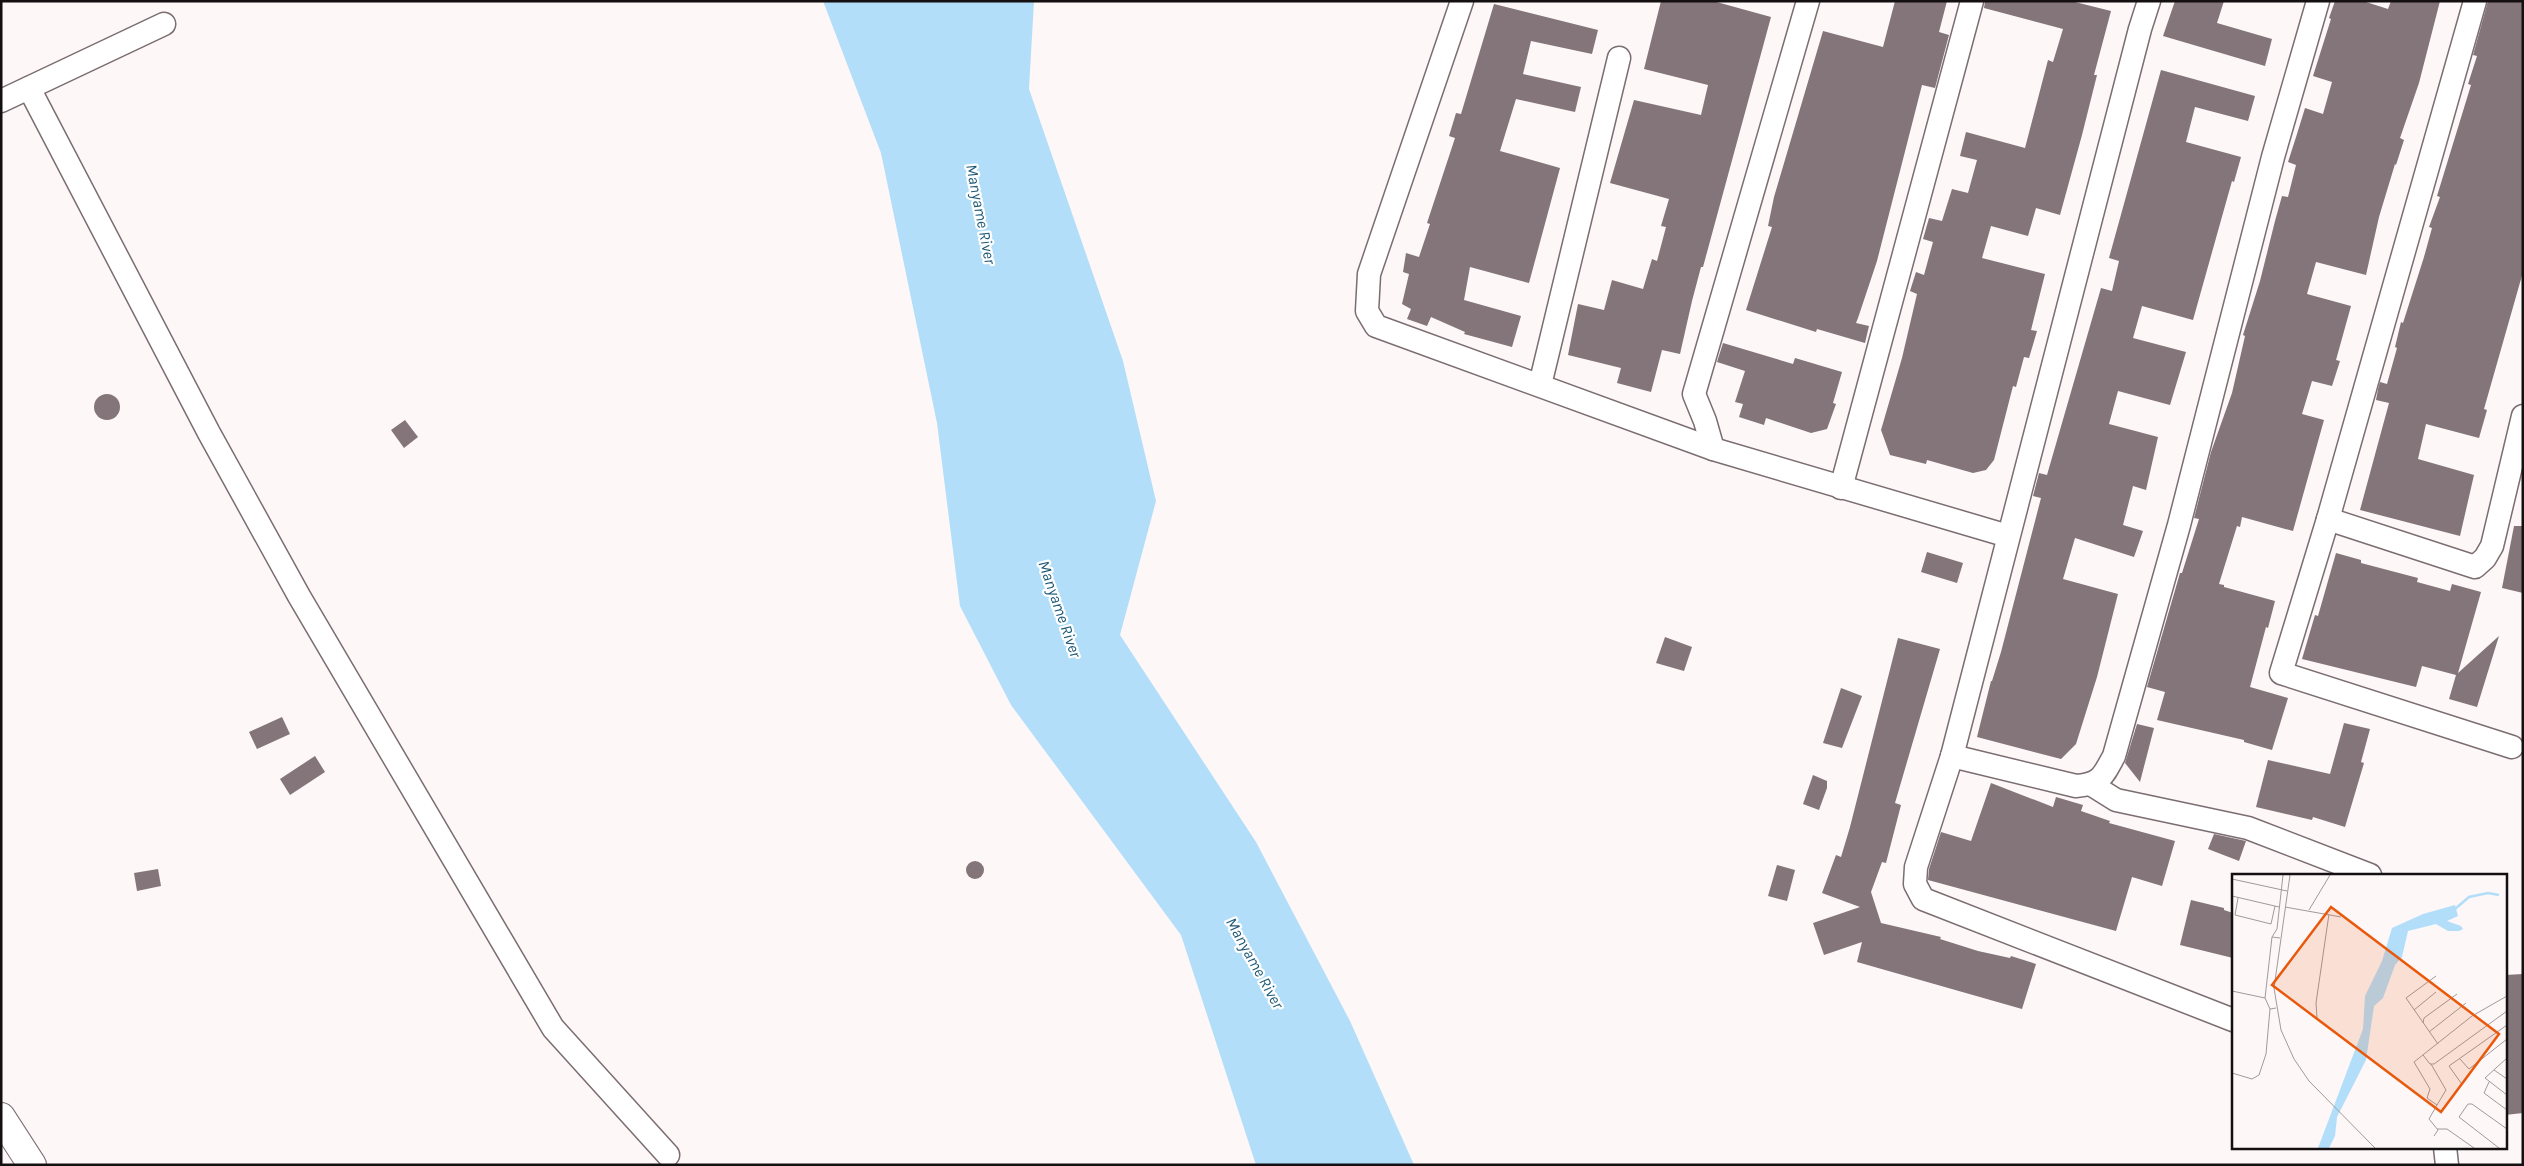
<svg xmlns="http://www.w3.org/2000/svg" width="2524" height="1166" viewBox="0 0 2524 1166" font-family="Karla,sans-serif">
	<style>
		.water { fill: #b2defa }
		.building { fill: #837579 }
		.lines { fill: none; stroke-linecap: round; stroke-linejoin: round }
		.minor-casing { stroke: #7b6d71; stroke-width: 25 }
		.major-casing { stroke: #7b6d71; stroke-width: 30 }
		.minor { stroke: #fff; stroke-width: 22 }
		.major { stroke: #fff; stroke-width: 28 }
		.labels { text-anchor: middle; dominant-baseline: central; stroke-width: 4.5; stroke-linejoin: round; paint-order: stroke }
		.water-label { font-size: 16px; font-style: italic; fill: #1f5978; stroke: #fff }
		.inset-river { fill: none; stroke: #b2defa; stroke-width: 2.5 }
		.inset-road { fill: none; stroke: #a09a9b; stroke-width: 1 }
		.view { fill: #e8590c; fill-opacity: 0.15; stroke: #e8590c; stroke-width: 2.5 }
		.inset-edge { fill: none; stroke: #140f10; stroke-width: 2.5 }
	</style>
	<rect width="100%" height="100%" fill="#fdf7f8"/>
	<!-- water -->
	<path class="water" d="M823,1h211l-5,88 94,272 33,140 -36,134 136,207 94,179 64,144h-158l-75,-230 -170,-230 -51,-99 -23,-183 -56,-270z"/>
	<!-- building -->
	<g class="building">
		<path d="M1661,1h52l58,16 -68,250h-2l-9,34 -12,53 -18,-4 -11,42 -34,-9 4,-15 -53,-13 10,-51 26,6 8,-30 31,9 9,-30 5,2 9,-34 -5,-1 8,-27 -59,-16 24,-83 67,15 7,-30 -64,-16z"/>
		<path d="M1895,1h52l-8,31 10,3 -14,53 -13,-3 -45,176 -19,57 -2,5 13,3 -4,17 -48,-14 -1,3 -70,-22 26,-83 -4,-1 6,-29 49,-166 60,16z"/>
		<path d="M1985,1h86l40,10 -17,64h3l-15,60 -22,80 -24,-7 -8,28 -37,-10 -9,32 63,16 -14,56 6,1 -8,27 -5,-1 -8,30 -3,-1 -19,74 -8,10 -13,3 -46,-13 -1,4 -36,-9 -9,-25 21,-72 15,-64 -7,-3 6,-19 8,3 9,-33 -10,-3 6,-21 13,3 10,-32 16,4 9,-33 -17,-4 6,-24 59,16 23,-88 5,2 10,-33 -79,-21z"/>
		<path d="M2175,1h49l-7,22 55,16 -7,27 -102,-30z"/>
		<path d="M2335,1h28l25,8 3,-8h49l-21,82 -19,55 4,2 -8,25 -1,-1 -16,53 -13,58 -50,-13 -9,32 44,12 -15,54 4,1 -8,25 -20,-5 -10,33 22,6 -31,111 -51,-14 -2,10 -3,-1 -18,58 5,1v2l51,14 -7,27 -2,-1 -16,60 38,11 -16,52 -28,-8v-2l-87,-20 8,-28 -18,-5 33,-114h2l17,-54 -5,-1 17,-66 21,-59 13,-57 -2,-1 17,-54 15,-60 7,-25 6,1 8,-32 -8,-3 9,-28 8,-26 18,6 9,-32 -19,-6 18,-57 -2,-1z"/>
		<path d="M2488,1h35v271l-39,137 3,1 -8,28 -53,-14 -8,35 56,16 -14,61 -100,-26 29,-107 -13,-3 2,-11 2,-7 7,2 10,-36 -2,-1 6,-25 2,1 21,-66 8,-29 -3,-1 11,-30 -3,-1 34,-111 -3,-1 9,-28 -4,-1z"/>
		<path d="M1494,4l104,26 -6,24 -61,-13 -8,33 58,13 -6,25 -59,-13 -16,52 60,17 -31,115 -59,-16 -6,33 57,16 -9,31 -48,-13 1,-2 -34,-15 -4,9 -20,-7 4,-10 -9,-5 7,-30 -6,-2 3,-19 13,4 11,-33 -3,-1 28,-85 -6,-2 7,-23 5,1z"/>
		<path d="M2161,70l94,26 -7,25 -53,-14 -9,35 55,15 -7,25 -2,-1 -39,139 -51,-14 -9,32 53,14 -16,53 -52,-14 -9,33 49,13 -12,53 -13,-4 -10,39 20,6 -9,26 -59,-19 -12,41 55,15 -21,83 -21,67 -15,15 -84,-22 14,-56h1l9,-29 40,-154 -8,-2 6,-23 8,2 54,-187 11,3 7,-30 -10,-3z"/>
		<path d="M1723,343l70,21 2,-6 47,14 -9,31 3,1 -9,25 -16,4 -45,-15 -2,7 -25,-8 4,-13 -8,-2 10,-31 -28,-9z"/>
		<circle cx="107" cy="407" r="13"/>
		<path d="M405,420l13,17 -14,11 -13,-18z"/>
		<path d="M2514,526h9v67l-21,-5z"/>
		<path d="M1927,552l36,11 -6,20 -36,-11z"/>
		<path d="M2336,553l25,7v3l57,15 -1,4 33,9 2,-7 29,8 -23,81 41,-37 -22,71 -28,-8 7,-24 -34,-9 -6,21 -114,-28 13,-44 3,1z"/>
		<path d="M1665,637l27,10 -8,24 -28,-8z"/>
		<path d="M1898,638l42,11 -45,154 6,2 -15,58 -4,-1 -11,30 10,31 60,14 -1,2 38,12 32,7 1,-2 25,8 -14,45 -165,-47 5,-20 -38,13 -11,-32 47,-16 -38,-14 14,-38 5,2 9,-30z"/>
		<path d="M1841,688l21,8 -20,52 -19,-5z"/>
		<path d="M282,717l8,17 -33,15 -8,-17z"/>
		<path d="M2344,723l26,6 -9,33 3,1 -19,64 -32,-10 -1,3 -56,-13 12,-47 62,14z"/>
		<path d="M2137,724l17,4 -14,54 -15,-19z"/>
		<path d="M315,756l10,16 -35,23 -10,-16z"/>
		<path d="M1813,775l14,6v7l-8,22 -16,-6z"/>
		<path d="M1991,783l62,24 3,-10 27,8 -2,6 29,10 -1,2 66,18 -13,45 -30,-9 -16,54 -188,-51 1,-11 12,-37 30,9z"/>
		<path d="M2214,834l32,7 -7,20 -31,-12z"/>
		<circle cx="975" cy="870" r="9"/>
		<path d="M1777,865l18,5 -8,31 -19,-5z"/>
		<path d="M158,869l3,17 -24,5 -3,-18z"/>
		<path d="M2191,900l33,8v2l9,3v45l-53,-13z"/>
		<path d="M2523,974v139l-18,2v-140z"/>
	</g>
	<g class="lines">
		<!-- minor casing -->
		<g class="minor-casing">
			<g id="minor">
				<path d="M1462,1l-93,273 -2,37 9,15 337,123 295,87"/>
				<path d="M2149,1l-9,28 -188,727 -36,111 -1,17 8,15 310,121"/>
				<path d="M2475,1l-147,518 -47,154 231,74"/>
				<path d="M29,88l180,345 90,163 254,432 115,127"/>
				<path d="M1,101l163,-77"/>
				<path d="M1540,385l79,-327"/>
				<path d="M1713,449l-8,-28 -11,-27 114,-393"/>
				<path d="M1841,488l131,-487"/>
				<path d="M2328,519l147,48 10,-9 7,-12 31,-130"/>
				<path d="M1952,756l124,30c25,-2 27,-10 38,-30l65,-231 94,-368 45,-156"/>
				<path d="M2092,785l24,15 132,28 122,47"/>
				<path d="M2445,1147l2,18"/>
			</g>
		</g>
		<!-- major casing -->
		<g class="major-casing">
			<path id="major" d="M1,1117l31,48"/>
		</g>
		<!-- minor -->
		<use href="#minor" class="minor"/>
		<!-- major -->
		<use href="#major" class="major"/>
	</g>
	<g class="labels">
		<!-- water labels -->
		<g class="water-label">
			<text transform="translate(981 214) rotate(79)">Manyame River</text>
			<text transform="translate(1060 609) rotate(71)">Manyame River</text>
			<text transform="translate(1255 963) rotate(61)">Manyame River</text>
		</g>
	</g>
	<!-- overview -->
	<g transform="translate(2232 874)">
		<rect width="275" height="275" fill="#fdf7f8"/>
		<path d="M223,31l3,11 -11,5 14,5 2,3 -4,2h-11l-12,-7 -28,7 -6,26 -7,8 -12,33 -9,8 -8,54 -29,57 -2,19 -6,12h-11l45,-119 2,-33 17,-35 10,-33 31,-14z" fill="#b2defa"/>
		<path class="inset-river" d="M223,35l14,-12 19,-4 11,2"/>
		<path class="inset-road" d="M58,1l-16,113 7,42 13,29 15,22 66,67M0,5l55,12M0,22l47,11M6,24l-3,17 36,9 4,-18M53,33l56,10M77,36l21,-35M40,63l5,-8 6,-54M204,102l-30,22 32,46M0,117l33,7 5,11 6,-1M33,124l7,-61 8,1M182,136l22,-18M85,144l-1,-15 13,-89M191,149l1,-5 33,-24M197,158l37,-29M191,181l7,9h4l73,-53M275,184l-22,20 22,17M228,185l9,10 38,-30M199,190l15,26 -9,15M262,196l13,9M0,199l20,6 7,-4 7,-21 4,-45M257,208l-5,11 23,17M229,209l-12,-17 58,-41M205,255h10l27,19M202,262l4,-6 -9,-11 8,-14 -10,-7 3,-9 -16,-27 58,-46 35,-20M267,274l-40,-31 9,-13h4l35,25"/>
		<path class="view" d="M99,33l168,127 -58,78 -169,-127z"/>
		<rect width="275" height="275" class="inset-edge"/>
	</g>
	<!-- border -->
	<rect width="2524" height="1166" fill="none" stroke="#140f10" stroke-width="5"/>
</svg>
